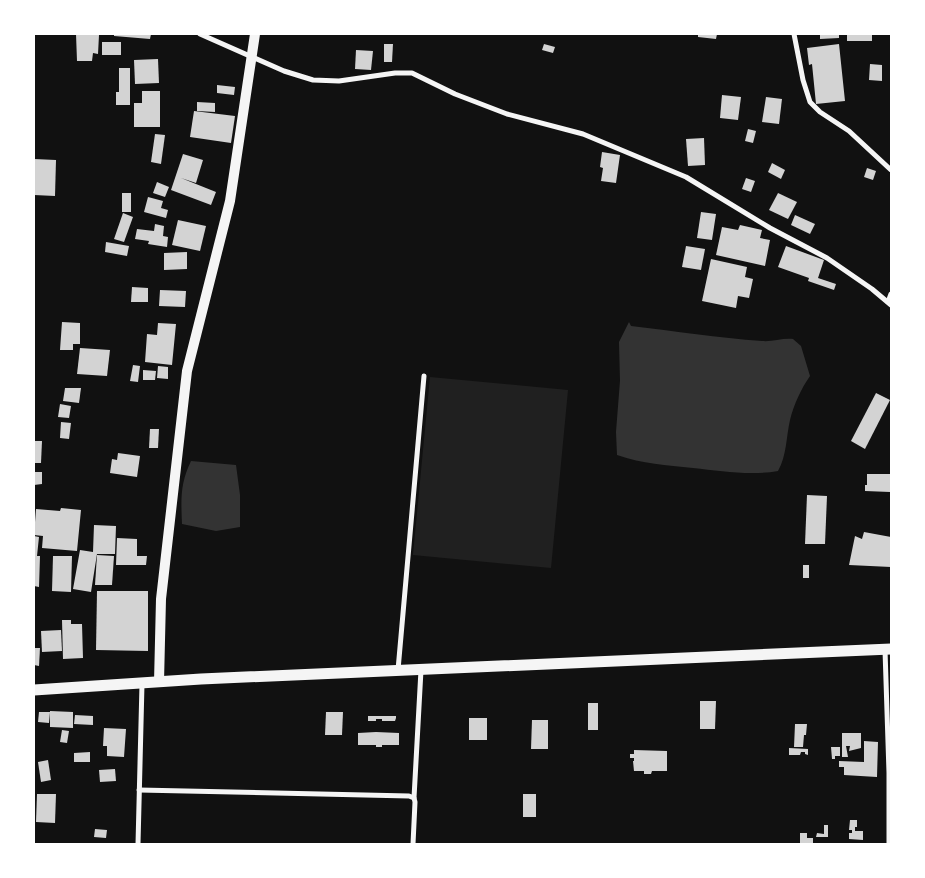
<svg xmlns="http://www.w3.org/2000/svg" width="925" height="878" viewBox="0 0 925 878" font-family="'Asap Condensed',sans-serif">
	<style>
		.green { fill: #202020 }
		.water { fill: #333 }
		.building { fill: #d3d3d3 }
		.lines { fill: none; stroke-linecap: round; stroke-linejoin: round }
		.minor { stroke: #f5f5f5; stroke-width: 5 }
		.secondary { stroke: #f5f5f5; stroke-width: 10 }
		.trunk { stroke: #f5f5f5; stroke-width: 11 }
	</style>
	<rect width="100%" height="100%" fill="#111"/>
	<!-- green -->
	<path class="green" d="M430,377l138,13 -17,178 -138,-13z"/>
	<!-- water -->
	<g class="water">
		<path d="M629,322l2,4c44,5 87,12 131,15 10,1 20,-3 31,-2l8,7 9,30c-9,13 -16,28 -20,44 -4,17 -3,35 -12,51 -28,5 -57,0 -85,-3 -27,-3 -50,-4 -76,-13l-1,-23 4,-51 -1,-39z"/>
		<path d="M191,461l45,4 4,30v32l-24,4 -34,-7c-1,-25 -2,-40 9,-63z"/>
	</g>
	<!-- building -->
	<g class="building">
		<path d="M76,34l23,1 -1,19 -5,-1 -1,8h-15z"/>
		<path d="M114,34h37l-1,5 -36,-3z"/>
		<path d="M698,34h19l-1,5 -18,-2z"/>
		<path d="M820,34h19v4l-19,1z"/>
		<rect x="847" y="34" width="25" height="7"/>
		<rect x="102" y="42" width="19" height="13"/>
		<path d="M384,44h9l-1,18h-8z"/>
		<path d="M544,44l11,3 -2,6 -11,-3z"/>
		<path d="M839,44l6,57 -29,3 -4,-40 -3,1 -2,-17z"/>
		<path d="M356,50l17,1 -2,19 -16,-1z"/>
		<path d="M158,59l1,24 -24,1 -1,-24z"/>
		<path d="M870,64l12,1v16l-13,-1z"/>
		<path d="M119,68h11v37h-14v-13h3z"/>
		<path d="M217,85l18,2 -1,8 -17,-2z"/>
		<path d="M142,91h18v36h-26v-24h8z"/>
		<path d="M722,95l19,2 -3,23 -18,-2z"/>
		<path d="M766,97l16,2 -3,25 -17,-2z"/>
		<path d="M197,102l18,1v9l-18,-1z"/>
		<path d="M194,111l41,5 -4,27 -41,-6z"/>
		<path d="M748,129l8,2 -3,12 -8,-2z"/>
		<path d="M155,134l10,1 -4,29 -10,-2z"/>
		<path d="M704,138l1,27 -17,1 -2,-27z"/>
		<path d="M602,152l18,3 -4,28 -15,-2 2,-13 -3,-1z"/>
		<path d="M183,154l20,6 -7,23 -15,-5 35,14 -5,13 -40,-15z"/>
		<path d="M34,159l22,1 -1,36 -21,-1z"/>
		<path d="M772,163l13,7 -4,9 -13,-7z"/>
		<path d="M867,168l9,3 -3,9 -9,-3z"/>
		<path d="M746,178l9,3 -4,11 -9,-3z"/>
		<path d="M157,182l12,5 -4,10 -12,-4z"/>
		<rect x="122" y="193" width="9" height="19"/>
		<path d="M778,193l19,9 -9,17 -19,-9z"/>
		<path d="M148,197l15,4 -2,7 7,2 -2,8 -22,-6z"/>
		<path d="M701,212l15,2 -4,26 -15,-2z"/>
		<path d="M123,213l10,4 -9,25 -10,-3z"/>
		<path d="M795,215l20,9 -5,10 -19,-9z"/>
		<path d="M178,220l28,6 -6,25 -28,-6z"/>
		<path d="M155,224l9,2 -1,10 5,1 -1,10 -19,-3 1,-3 -14,-2 2,-10 17,2z"/>
		<path d="M740,225l22,5 -2,8 10,2 -5,26 -49,-11 6,-28 16,3z"/>
		<path d="M106,242l23,4 -2,10 -22,-4z"/>
		<path d="M686,246l19,3 -4,21 -19,-3z"/>
		<path d="M786,246l38,14 -6,18 18,6 -2,6 -26,-9 1,-3 -31,-11z"/>
		<path d="M187,252v17l-23,1v-17z"/>
		<path d="M711,259l36,8 -2,10 8,2 -4,19 -11,-2 -2,12 -34,-7z"/>
		<path d="M132,287l16,1v14h-17z"/>
		<path d="M160,290l26,1 -1,16 -26,-1z"/>
		<path d="M62,322l18,1v21h-7v6h-13z"/>
		<path d="M158,323l18,1 -4,41 -27,-3 2,-28 10,1z"/>
		<path d="M80,348l30,2 -3,26 -30,-2z"/>
		<path d="M133,365l7,1 -2,16 -8,-1z"/>
		<path d="M158,366l10,1v12l-11,-1z"/>
		<path d="M143,370l13,1 -1,9h-12z"/>
		<path d="M65,388h16l-2,15 -16,-2z"/>
		<path d="M876,393l14,7 -25,49 -14,-8z"/>
		<path d="M60,404l11,2 -2,12 -11,-1z"/>
		<path d="M61,422l10,1 -2,16 -9,-1z"/>
		<path d="M150,429h9l-1,19h-9z"/>
		<path d="M34,441h8l-1,22h-7z"/>
		<path d="M118,453l22,3 -3,21 -27,-4 2,-14 5,1z"/>
		<path d="M34,472h8v12l-8,1z"/>
		<path d="M867,474h23v18l-25,-1v-6h2z"/>
		<path d="M807,495l20,1 -2,48h-20z"/>
		<path d="M61,508l20,2 -4,41 -35,-3 1,-12 -9,-1 2,-26 24,2z"/>
		<path d="M94,525l22,1 -1,28h-18l-6,38 -18,-3 7,-39 13,2z"/>
		<path d="M864,532l27,5v30l-42,-2 6,-29 7,3z"/>
		<path d="M34,536l5,1 -2,19h3l-1,31 -5,-1z"/>
		<path d="M117,538l20,1v17h10l-1,9h-30z"/>
		<path d="M97,555l17,1 -2,29h-17z"/>
		<path d="M53,556h19l-1,36 -19,-1z"/>
		<rect x="803" y="565" width="6" height="13"/>
		<path d="M97,591h51v60l-52,-1z"/>
		<path d="M62,620h9v4h11l1,34 -20,1z"/>
		<path d="M61,630l1,21 -20,1 -1,-21z"/>
		<path d="M34,648h6l-1,18 -5,-1z"/>
		<path d="M700,701h16l-1,28h-15z"/>
		<rect x="588" y="703" width="10" height="27"/>
		<path d="M50,711l23,1v16l-23,-1z"/>
		<path d="M39,712h11l-1,11 -11,-1z"/>
		<path d="M326,712h17l-1,23h-17z"/>
		<path d="M75,715l18,1v9l-19,-1z"/>
		<path d="M368,716h28v2l-1,3h-13v-2h-6v2h-8z"/>
		<rect x="469" y="718" width="18" height="22"/>
		<path d="M532,720h16v29h-17z"/>
		<path d="M795,724h12l-1,11h-2l-1,12h-9z"/>
		<path d="M104,728l22,1 -2,28 -17,-1v-10h-4z"/>
		<path d="M62,730l7,1 -2,12 -7,-1z"/>
		<path d="M376,732l23,1v12h-17v2h-6v-2h-18v-12z"/>
		<path d="M842,733h19v15l-12,3 1,-5h-4l2,11h-6z"/>
		<path d="M864,741l14,1 -1,35 -33,-2v-8h-5v-6l25,1z"/>
		<path d="M831,747h9v9h-5v3h-3z"/>
		<path d="M789,748l19,1v6l-3,-1v-2h-4l-1,3h-11z"/>
		<path d="M634,750l33,1v20h-15l-1,3h-7v-3h-10l-1,-10h1v-3h-4v-4h4z"/>
		<path d="M90,752v10h-16v-9z"/>
		<path d="M48,760l3,20 -10,2 -3,-20z"/>
		<path d="M115,769l1,12 -16,1 -1,-12z"/>
		<path d="M37,794h19l-1,29 -19,-1z"/>
		<rect x="523" y="794" width="13" height="23"/>
		<path d="M850,820h7v7h-2v4h8v9l-14,-1v-6h3v-3h-3z"/>
		<path d="M824,825h4v12h-12l1,-4 7,1z"/>
		<path d="M95,829l12,1 -1,8 -12,-1z"/>
		<path d="M800,833h7v5h6v6h-13z"/>
	</g>
	<g class="lines">
		<!-- minor -->
		<g class="minor">
			<path d="M200,34l84,37 29,9 26,1 56,-8h17l43,21 52,20 76,20 103,43 84,51 57,30 45,31 19,16"/>
			<path d="M794,34l9,46 7,22 10,10 29,19 42,39"/>
			<path d="M888,302l3,-8"/>
			<path d="M885,650l4,123v71"/>
			<path d="M398,670l26,-294"/>
			<path d="M139,790l270,6 5,2 1,4 -2,42"/>
			<path d="M414,798l7,-128"/>
			<path d="M138,844l4,-160"/>
		</g>
		<!-- secondary -->
		<path class="secondary" d="M159,682l2,-83 26,-228 43,-170 25,-167"/>
		<!-- trunk -->
		<path class="trunk" d="M34,690l167,-11 690,-30"/>
	</g>
	<!-- border -->
	<rect width="925" height="878" fill="none" stroke="#ffffff" stroke-width="70"/>
</svg>
